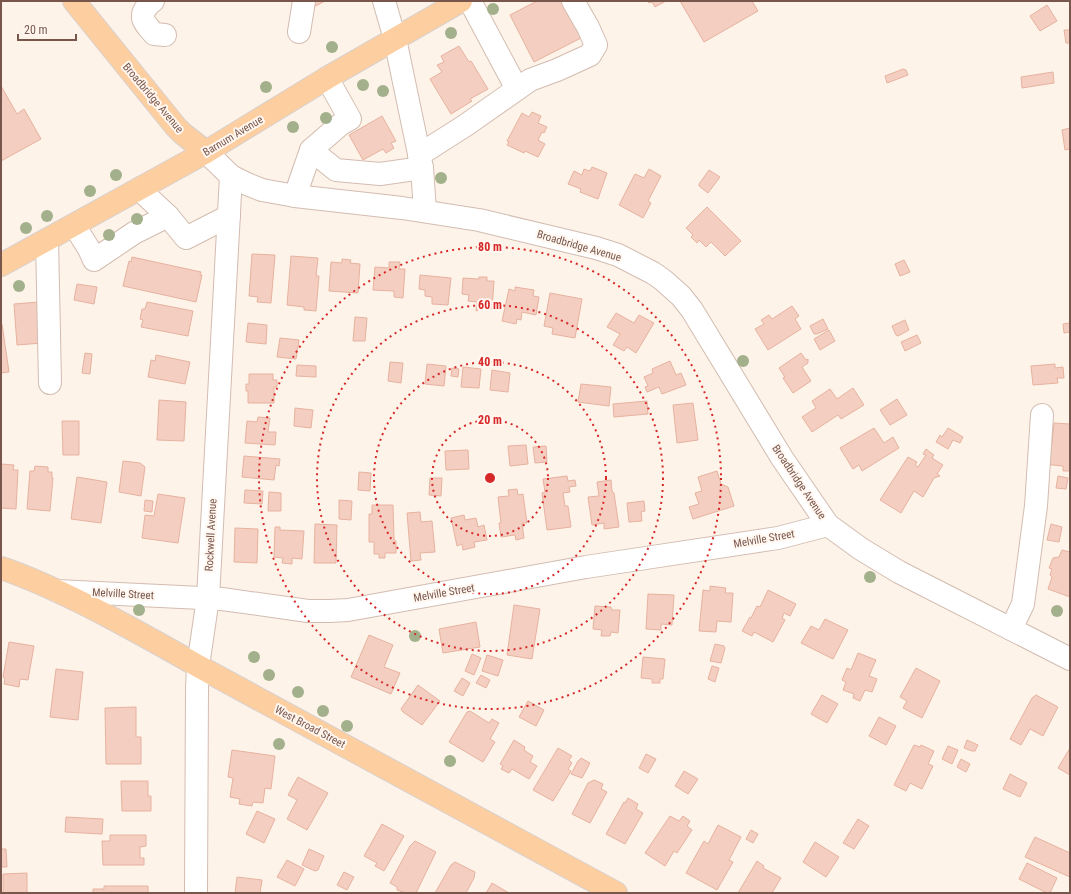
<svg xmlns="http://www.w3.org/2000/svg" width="1071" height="894" viewBox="0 0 1071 894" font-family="'Roboto Condensed',sans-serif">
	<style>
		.building { fill: #f4cec0; stroke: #e7b29f }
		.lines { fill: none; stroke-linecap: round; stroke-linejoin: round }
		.minor-casing { stroke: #d3bcb0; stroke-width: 24 }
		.major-casing { stroke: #d9d0cd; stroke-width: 24 }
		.minor { stroke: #fff; stroke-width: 22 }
		.major { stroke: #fdcfa0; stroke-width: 22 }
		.tree { fill: #a2b08c }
		.ring { fill: none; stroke: #d62828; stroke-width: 2; stroke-dasharray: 2 4 }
		.labels { text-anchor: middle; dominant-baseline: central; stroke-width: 4; stroke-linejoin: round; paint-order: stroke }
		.street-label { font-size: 11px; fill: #79564b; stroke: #fff7f0 }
		.centre { fill: #d62828; stroke: #fff7f0; stroke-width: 2 }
		.ring-label { font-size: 12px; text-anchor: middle; font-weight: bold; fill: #d62828; stroke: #fff7f0; stroke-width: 4; stroke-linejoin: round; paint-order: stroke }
	</style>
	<rect width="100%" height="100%" fill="#fdf3e9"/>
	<!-- building -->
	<g class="building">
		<path d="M308,1h17l-13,7z"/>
		<path d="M537,1h25l19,37 -47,24 -24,-47z"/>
		<path d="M648,1h18l-11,6 -3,-5 -3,1z"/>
		<path d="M680,1h72l6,10 -54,31z"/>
		<path d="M1047,5l10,16 -17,10 -10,-15z"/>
		<path d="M1064,30h6v13h-4z"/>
		<path d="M459,46l10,16 2,-1 17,28 -18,10 2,2 -21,13 -21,-35 12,-7 -5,-7 7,-3 -3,-6z"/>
		<path d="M903,69l3,1 2,5 -21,8 -2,-7z"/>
		<path d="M1053,72l1,11 -32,5 -1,-11z"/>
		<path d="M1,86l16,28 7,-5 17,30 -40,22z"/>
		<path d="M532,112l9,4 -3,7 9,4 -3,6 -2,-1 -4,8 7,4 -7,13 -13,-6 -1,2 -17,-8 2,-3 -2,-1 15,-28 7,4z"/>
		<path d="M382,116l14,25 -5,2 3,5 -8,5 -3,-4 -20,11 -14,-25z"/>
		<path d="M1070,128v21l-5,1 -3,-20z"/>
		<path d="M592,167l15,6 -9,26 -18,-7 1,-3 -13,-5 6,-13 8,4 2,-6 6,2z"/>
		<path d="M649,169l12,7 -13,25 3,2 -8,15 -24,-13 16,-31 9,4z"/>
		<path d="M709,170l11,7 -12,16 -9,-7v-2z"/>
		<path d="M707,207l34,34 -16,15 -14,-14 -5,5 -7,-7 -2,3 -6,-6 2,-2 -7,-7z"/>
		<path d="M252,254l23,1 -4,48 -14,-1 1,-5 -9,-1z"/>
		<path d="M291,256l27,2 -2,18h3l-3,35 -12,-1v-3l-17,-2z"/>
		<path d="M132,257l69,15 -1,3h2l-6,27 -73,-16 6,-25 2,1z"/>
		<path d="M342,259l9,1 -1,3 10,1 -2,29 -29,-2 2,-29 11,1z"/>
		<path d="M904,260l6,12 -10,4 -5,-12z"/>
		<path d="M389,262h11l-1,7h6l-2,29 -9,-1v-6l-21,-1 2,-23 14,1z"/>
		<path d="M420,275l31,3 -3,27 -16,-1v-7l-7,-1v-6l-6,-1z"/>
		<path d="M479,277h8v4h7l-2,28h-12l-4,2 1,-9 -9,-1 1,-6 -7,-1 1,-16 16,1z"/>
		<path d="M77,284l20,3 -3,17 -20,-4z"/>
		<path d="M515,287l19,3 -1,6 6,1 -3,18 -14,-3 -1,8 -4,-1 -1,5 -14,-3 7,-32 6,2z"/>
		<path d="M550,293l32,6 -7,39 -23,-4 1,-6 -9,-2z"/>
		<path d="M39,302l3,41 -25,2 -3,-41z"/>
		<path d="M147,302l46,9 -5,25 -47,-9 2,-7 -3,-1 2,-10h3z"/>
		<path d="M792,306l7,10 -4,3 6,10 -33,21 -13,-21 9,-5 -3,-4 8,-5 3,4z"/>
		<path d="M616,313l18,10 5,-8 15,8 -18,30 -9,-6 -3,4 -11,-6 7,-11 -13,-7z"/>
		<path d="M355,317l12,1 -2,23h-12z"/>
		<path d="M823,319l5,10 -11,5h-3l-4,-8z"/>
		<path d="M905,320l4,10 -11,6 -2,-1 -4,-9z"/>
		<path d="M248,323l19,2 -1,19 -20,-2z"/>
		<path d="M1070,323v9l-6,1 -1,-9z"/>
		<path d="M1,324h1l7,48 -8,1z"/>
		<path d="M829,330l6,11 -15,9 -6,-11z"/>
		<path d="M917,335l4,8 -16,8 -4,-9z"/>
		<path d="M280,338l19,2 -3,19 -19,-2z"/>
		<path d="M85,353l7,1 -2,20 -8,-1z"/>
		<path d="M801,353l5,7 2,-1v4l-6,4 9,14 -18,12 -10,-15 2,-1 -6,-9z"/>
		<path d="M156,355l34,7 -5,22 -37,-7 3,-17 4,1z"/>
		<path d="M670,361l6,14 5,-2 5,12 -24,9 -3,-7 -12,5 -2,-5 3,-1 -4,-9 9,-4 -1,-4z"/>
		<path d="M390,362l13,1 -2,20 -13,-2z"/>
		<path d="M427,364l19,2 -2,20 -19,-2z"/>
		<path d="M1055,364v4l8,-1 1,11h-7l1,5 -25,2 -2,-19z"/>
		<path d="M297,365l19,1v11l-20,-1z"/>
		<path d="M463,367l18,2 -2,19 -18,-1z"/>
		<path d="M452,368l7,1 -1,8 -7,-1z"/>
		<path d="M492,370l18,3 -2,19 -18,-2z"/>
		<path d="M249,374h24v6h4v7h-3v16h-26v-12h-2v-7h3z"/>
		<path d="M581,384l30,3 -2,19 -31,-4z"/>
		<path d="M853,388l11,17 -23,14 -3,-4 -26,17 -10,-15 14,-9 -4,-7 18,-12 7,10z"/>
		<path d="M897,399l10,16 -17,10 -10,-15z"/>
		<path d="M159,400l27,2 -2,39 -27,-1z"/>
		<path d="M647,401l1,13 -34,3 -1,-13z"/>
		<path d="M693,403l5,37 -21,3 -4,-38z"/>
		<path d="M295,408l18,2 -2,18 -17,-2z"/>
		<path d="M258,417l12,1 -2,14h8l-1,13 -30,-2 2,-22 10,1z"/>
		<path d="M62,421h17v34h-16z"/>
		<path d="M1054,423l16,1v47h-7v-5l-20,-2 2,-21h7z"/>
		<path d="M874,428l10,15 9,-6 6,11 -37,23 -3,-6 -6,4 -13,-21z"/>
		<path d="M948,428l15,9 -3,6 -7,-3 -5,9 -12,-7 4,-7 2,2z"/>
		<path d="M526,445l2,19 -18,2 -2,-20z"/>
		<path d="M546,446l1,16 -12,1 -2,-16z"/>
		<path d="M926,449l8,6 -2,3 11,7 -6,9 3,2 -6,2 -11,19 -9,-6 -13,22 -21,-13 28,-43 9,5 -2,3 3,2 8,-12 -3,-1z"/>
		<path d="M468,450l1,19 -23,1 -1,-19z"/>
		<path d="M244,456l36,3 -1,7 -3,-1 -2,15 -32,-3z"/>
		<path d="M123,461l17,2 5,4 -4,29 -22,-4z"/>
		<path d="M1,464l13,1 -1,5h5l-2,39 -15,-1z"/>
		<path d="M35,466l13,1v5h4v6h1l-3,33 -23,-2 3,-38h4z"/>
		<path d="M717,471l4,13 7,3 6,19 -41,13 -4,-12 10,-3 -4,-11 7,-2 -4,-14z"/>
		<path d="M359,472l12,1 -1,18 -12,-1z"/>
		<path d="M567,476l1,5 7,-1 1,6 -7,1 1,5 -7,1 2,13h3l3,21 -24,3 -5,-37 3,-1 -2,-13z"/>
		<path d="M1058,476l10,2 -2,11 -10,-1z"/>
		<path d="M77,477l30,5 -6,41 -30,-4z"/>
		<path d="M430,478h12l-1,18 -12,-1z"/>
		<path d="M611,480l1,11 2,2 5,34 -15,2v-6l-12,2 -4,-28 11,-1 -2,-14z"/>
		<path d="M517,489l1,6 5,-1 4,29h-5l2,15 -8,2 -1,-5 -14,2 -2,-14h2l-3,-26 11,-1 -1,-6z"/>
		<path d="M245,490l18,1 -1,13 -18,-1z"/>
		<path d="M269,492l12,1v18h-13z"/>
		<path d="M158,494l27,4 -7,45 -36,-5 3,-23 9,1z"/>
		<path d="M145,500l8,1 -1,11 -8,-1z"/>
		<path d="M339,500l13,1 -1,19 -12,-1z"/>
		<path d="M644,501l1,10 -4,1 1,9 -13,1 -2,-19z"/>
		<path d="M372,505h21l1,34 2,2v12h-11v5h-6v-4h-5v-12h-5v-28h3z"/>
		<path d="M420,512l1,10 11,-1 3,31 -15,1 1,7 -10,1 -4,-48z"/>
		<path d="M464,515l1,5 11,-2 2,9 6,-2 3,15 -13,2 1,5 -12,3 -1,-6 -5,2 -6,-28z"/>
		<path d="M315,524l22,1 -1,38h-22z"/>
		<path d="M1051,524l11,3 -3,15 -12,-2z"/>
		<path d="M275,527h5v3l24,1 -2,28 -10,-1v6l-10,-1 1,-5 -9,-1z"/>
		<path d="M235,528l23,1 -1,34 -23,-1z"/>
		<path d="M1062,550l8,2v45l-22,-8 4,-12 -2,-2 2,-6 -3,-1 4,-10 6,-1z"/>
		<path d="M710,586l16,2 -1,5h8l-2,29 -14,-1 -1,11 -17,-1 4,-41 7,1z"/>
		<path d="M768,590l28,14 -6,12 -6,-3 -2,5 3,2 -12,22 -19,-10 -2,4 -10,-5 8,-14 1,1 6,-12 3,1z"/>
		<path d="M648,594l26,1 -2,30 -11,-1v6l-15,-1z"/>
		<path d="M514,605l26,4 -8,50 -25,-4z"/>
		<path d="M595,606l16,1 1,3h8l-2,23 -7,-1 -1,4h-9l1,-6 -9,-1z"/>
		<path d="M825,619l23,11 -15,29 -32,-16 10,-17 8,4z"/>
		<path d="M476,622l4,25 -37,6 -4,-24z"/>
		<path d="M369,635l24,10 -9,22 16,6 -9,21 -40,-17z"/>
		<path d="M9,642l25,4 -6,34 -8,-1 -1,8 -15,-3 1,-5 -2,-2z"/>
		<path d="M715,644l9,2 1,2 -4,15 -11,-2z"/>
		<path d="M858,653l18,7 -7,16 8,3 -5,13 -7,-2 -5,11 -7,-3 1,-4 -11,-4 3,-8 -4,-2 5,-12 4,2z"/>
		<path d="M472,654l9,4 -7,17 -9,-4z"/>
		<path d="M487,655l16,5 -5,16 -16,-5z"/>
		<path d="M643,657l22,2 -2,20h-3v4h-8v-4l-11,-1z"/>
		<path d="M712,666l7,2 -4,14 -7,-3z"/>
		<path d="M916,668l24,13 -18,37 -19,-10 4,-7 -7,-4z"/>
		<path d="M56,669l27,3 -5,48 -28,-3z"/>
		<path d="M481,675l9,5 -4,8 -10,-5z"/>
		<path d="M462,678l8,5 -7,13 -9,-5z"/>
		<path d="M418,685l22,16 -18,24 -19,-13 -2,-3z"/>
		<path d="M822,695l16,9 -11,19 -16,-9z"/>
		<path d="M1036,695l22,12 -15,29 -13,-7 -9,16 -11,-6 22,-41z"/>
		<path d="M528,701l16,9 -8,16 -17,-9z"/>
		<path d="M136,707v30h5v27h-35l-1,-56z"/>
		<path d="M470,711l19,12 3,-4 7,4 -9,16 5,3 -12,20 -34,-20 18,-30z"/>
		<path d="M879,717l17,9 -10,19 -17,-9z"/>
		<path d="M514,740l11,7 -1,3 9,6 -3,6 7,4 -8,13 -17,-10 -3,4 -8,-4 2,-3 -3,-2z"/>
		<path d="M967,740l11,5 -3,6h-3l-8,-3z"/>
		<path d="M914,745l6,2 1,-2 13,6 -6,13 5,2 -11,23 -12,-6 -4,8 -12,-6z"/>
		<path d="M948,746l10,4 -6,14 -10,-5z"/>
		<path d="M558,748l14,8 -3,4 3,3 -4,6 3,2 -18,30 -20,-11z"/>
		<path d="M1070,748v27l-12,-7z"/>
		<path d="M232,750l43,6 -4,33 -6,-1 -2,15 -10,-1 -1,4 -13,-2 1,-5 -10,-2 3,-19 -5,-1z"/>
		<path d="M646,754l10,5 -8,14 -9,-5z"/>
		<path d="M581,758l9,5 -8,15 -11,-4 7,-13z"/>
		<path d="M961,759l9,5 -4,8 -9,-5z"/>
		<path d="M684,771l14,8 -10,15 -13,-8z"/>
		<path d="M1010,774l17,9 -7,14 -17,-8z"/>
		<path d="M298,777l30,16 -21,37 -20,-11 10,-19 -9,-5z"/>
		<path d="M594,780l9,4 -2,5 6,3 -17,31 -18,-9 16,-31z"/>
		<path d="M121,781h27v15h3v15h-29z"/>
		<path d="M628,798l10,6 -2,5 7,4 -18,31 -19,-10 18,-32 1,1z"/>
		<path d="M257,811l18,8 -11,24 -18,-9z"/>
		<path d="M670,816l9,5 4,-5 7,5 -3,5 5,4 -15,23 -3,-2 -9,15 -20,-13z"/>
		<path d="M66,817l37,2 -1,15 -37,-2z"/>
		<path d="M858,819l11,7 -15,23 -11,-6z"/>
		<path d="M382,824l22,12 -20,35 -9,-5 2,-3 -13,-7z"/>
		<path d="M718,825l23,12 -12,23 4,2 -16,28 -31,-17 18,-32 4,3z"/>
		<path d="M751,830l7,4 -5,9 -7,-4z"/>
		<path d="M110,835h36v11l-6,1v11h4v7h-41l-1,-24h8z"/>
		<path d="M1035,837l35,16v24l-45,-20z"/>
		<path d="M415,841l21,11 -20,41h-10l-9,-3v-3l-7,-4 20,-37z"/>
		<path d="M815,842l24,15 -13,20 -23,-15z"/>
		<path d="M1,849h5l1,18h-6z"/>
		<path d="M309,849l15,7 -6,14 -3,1 -13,-6z"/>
		<path d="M287,860l17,9 -9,17 -18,-9z"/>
		<path d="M757,861l7,5 -1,2 18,10 -9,15h-34z"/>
		<path d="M455,862l20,10 -1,6 -8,15h-31l16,-28z"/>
		<path d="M1027,863l30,15 -7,15h-3l-28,-14z"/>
		<path d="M344,872l10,5 -7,13 -10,-5z"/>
		<path d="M27,873v20h-24v-19z"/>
		<path d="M237,877l25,3 -2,13h-25z"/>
		<path d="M492,883l17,10h-23z"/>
		<path d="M104,886h44v7h-55v-4h11z"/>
	</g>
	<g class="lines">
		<!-- minor casing -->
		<g class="minor-casing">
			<g id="minor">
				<path d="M153,1c-3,2 -5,4 -7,7 -8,11 1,17 8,26l11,1"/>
				<path d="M470,1l47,88"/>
				<path d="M299,32l5,-31"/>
				<path d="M311,150l25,20 44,4 42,-6 -27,-129 -11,-38"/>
				<path d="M206,152l25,24 16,8 15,6 33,6 107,12 77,12 71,17 46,11 22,7 35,18 10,7 18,16 11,14 90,148 46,67 33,24 38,23 171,87"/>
				<path d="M419,155l47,-30 64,-45 27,-10 33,-15 6,-10 -8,-18 -15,-26"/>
				<path d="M422,168l3,43"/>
				<path d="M139,189l29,27"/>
				<path d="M295,196l16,-46 30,-26 9,-5 -23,-41"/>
				<path d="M74,225l15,24 5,11 40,-27 34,-17 18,22 43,-22"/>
				<path d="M47,240l3,143"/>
				<path d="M57,591l165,8 86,12h21l19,-1 238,-43 192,-29 50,-13"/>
				<path d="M1011,629l12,-25 13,-98 6,-91"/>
				<path d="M196,893l1,-205 1,-22 10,-68 23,-422"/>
			</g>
		</g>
		<!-- major casing -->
		<g class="major-casing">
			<g id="major">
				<path d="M74,1l102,126 6,6 24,19"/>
				<path d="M1,265l205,-113 121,-74 134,-77"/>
				<path d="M1,568c36,12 70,29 103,46 32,17 63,34 94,52l418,227"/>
			</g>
		</g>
		<!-- minor -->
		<use href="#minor" class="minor"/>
		<!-- major -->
		<use href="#major" class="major"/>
	</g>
	<!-- trees -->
	<g class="tree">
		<circle cx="493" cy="9" r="6"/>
		<circle cx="451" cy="33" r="6"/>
		<circle cx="332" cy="47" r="6"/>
		<circle cx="363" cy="85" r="6"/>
		<circle cx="266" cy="87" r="6"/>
		<circle cx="383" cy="91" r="6"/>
		<circle cx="326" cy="118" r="6"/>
		<circle cx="293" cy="127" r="6"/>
		<circle cx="116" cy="175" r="6"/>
		<circle cx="441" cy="178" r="6"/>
		<circle cx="90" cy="191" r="6"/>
		<circle cx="47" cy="216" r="6"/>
		<circle cx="137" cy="219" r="6"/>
		<circle cx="26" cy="228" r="6"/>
		<circle cx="109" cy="235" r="6"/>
		<circle cx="19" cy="286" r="6"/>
		<circle cx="743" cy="361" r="6"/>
		<circle cx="870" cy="577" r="6"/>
		<circle cx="139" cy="610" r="6"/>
		<circle cx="1057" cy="611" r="6"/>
		<circle cx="415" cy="636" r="6"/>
		<circle cx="254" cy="657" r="6"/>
		<circle cx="269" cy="675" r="6"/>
		<circle cx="298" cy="692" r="6"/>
		<circle cx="323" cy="711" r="6"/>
		<circle cx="347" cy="726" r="6"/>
		<circle cx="279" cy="744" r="6"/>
		<circle cx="450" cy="761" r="6"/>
	</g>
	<!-- distance rings -->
	<g class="ring">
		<circle cx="490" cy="478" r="58"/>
		<circle cx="490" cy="478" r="116"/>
		<circle cx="490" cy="478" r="173"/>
		<circle cx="490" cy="478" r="231"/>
	</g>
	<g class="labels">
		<!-- street labels -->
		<g class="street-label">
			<text transform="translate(153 98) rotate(50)">Broadbridge Avenue</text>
			<text transform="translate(233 136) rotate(-31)">Barnum Avenue</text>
			<text transform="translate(579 246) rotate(16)">Broadbridge Avenue</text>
			<text transform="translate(799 482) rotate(56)">Broadbridge Avenue</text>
			<text transform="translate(211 535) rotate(-87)">Rockwell Avenue</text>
			<text transform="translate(764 539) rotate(-10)">Melville Street</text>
			<text transform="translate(444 593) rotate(-10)">Melville Street</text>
			<text transform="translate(123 594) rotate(3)">Melville Street</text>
			<text transform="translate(310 727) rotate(28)">West Broad Street</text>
		</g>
	</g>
	<circle cx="490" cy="478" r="6" class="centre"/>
	<g class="ring-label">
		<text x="490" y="251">80 m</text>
		<text x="490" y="309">60 m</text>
		<text x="490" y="366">40 m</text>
		<text x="490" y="424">20 m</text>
	</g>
	<!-- border -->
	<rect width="1071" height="894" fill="none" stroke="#79564b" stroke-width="4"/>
	<!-- scale -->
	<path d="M18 34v6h58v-6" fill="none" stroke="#79564b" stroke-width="2"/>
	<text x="24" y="34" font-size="12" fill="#79564b" stroke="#fff7f0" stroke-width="3" paint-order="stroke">20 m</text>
</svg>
